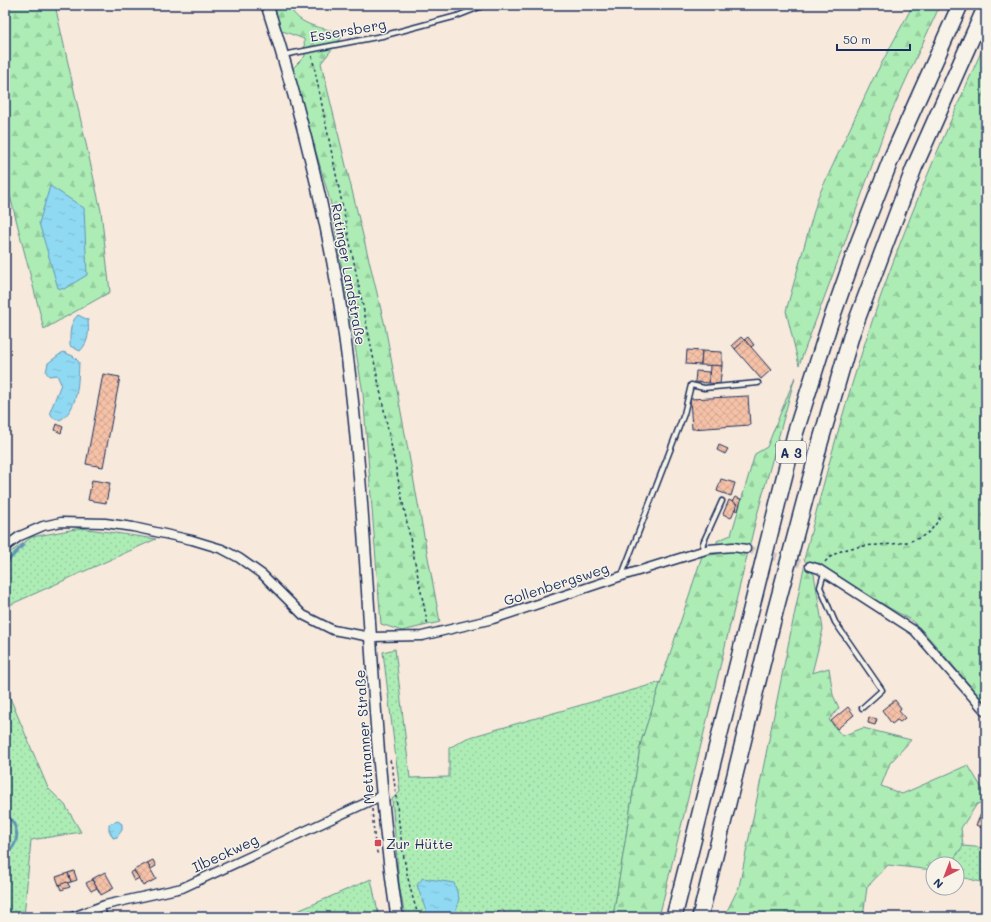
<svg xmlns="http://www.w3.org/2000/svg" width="991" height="922" viewBox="0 0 991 922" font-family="Mali,sans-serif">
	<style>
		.grass { fill: url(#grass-dots); stroke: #648e8a }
		.forest { fill: url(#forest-firs); stroke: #648e8a }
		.water { fill: url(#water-ripples); stroke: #6195b7 }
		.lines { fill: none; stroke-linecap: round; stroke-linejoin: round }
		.stream { stroke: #6195b7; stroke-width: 3 }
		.building { fill: url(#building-cross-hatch); stroke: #1b2f5e }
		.minor-tunnel { stroke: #cbc4c2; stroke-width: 8; stroke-dasharray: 8 4; stroke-linecap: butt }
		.service-casing { stroke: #1b2f5e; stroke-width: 7 }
		.minor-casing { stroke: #1b2f5e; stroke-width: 11 }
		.secondary-casing { stroke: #1b2f5e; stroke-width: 14 }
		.motorway-casing { stroke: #1b2f5e; stroke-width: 18 }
		.path { stroke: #1b2f5e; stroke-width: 1.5; stroke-dasharray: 3 3; stroke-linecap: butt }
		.service { stroke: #f7f3e8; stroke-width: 4 }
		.minor { stroke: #f7f3e8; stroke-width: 8 }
		.secondary { stroke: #f7f3e8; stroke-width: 11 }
		.motorway { stroke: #f7f3e8; stroke-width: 15 }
		.poi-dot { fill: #d1495b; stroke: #f7f3e8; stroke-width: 1.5 }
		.labels { text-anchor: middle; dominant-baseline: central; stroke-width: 3; stroke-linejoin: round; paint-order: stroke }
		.shield { fill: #f7f3e8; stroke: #5d6a87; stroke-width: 1 }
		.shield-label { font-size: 13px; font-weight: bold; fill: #1b2f5e }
		.street-label { font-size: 14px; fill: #1b2f5e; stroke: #f7f3e8 }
		.poi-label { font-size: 14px; fill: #1b2f5e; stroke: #f7f3e8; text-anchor: start }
	</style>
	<defs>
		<pattern id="grass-dots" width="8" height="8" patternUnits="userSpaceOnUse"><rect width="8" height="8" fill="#adedb5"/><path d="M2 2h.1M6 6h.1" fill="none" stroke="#94cc9e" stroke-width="1.8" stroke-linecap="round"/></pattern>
		<pattern id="forest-firs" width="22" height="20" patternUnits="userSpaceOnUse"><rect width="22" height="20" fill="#adedb5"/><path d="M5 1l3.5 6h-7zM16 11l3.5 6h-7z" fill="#94cc9e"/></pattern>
		<pattern id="water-ripples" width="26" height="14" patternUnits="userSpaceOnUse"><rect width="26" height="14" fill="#90d9f2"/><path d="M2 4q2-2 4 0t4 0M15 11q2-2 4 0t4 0" fill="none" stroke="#7cbbd2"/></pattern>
		<pattern id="building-cross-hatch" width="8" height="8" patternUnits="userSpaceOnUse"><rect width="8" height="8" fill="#f5c1a7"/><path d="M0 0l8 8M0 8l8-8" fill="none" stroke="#d1a692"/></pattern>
	</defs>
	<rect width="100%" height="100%" fill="#f7e9db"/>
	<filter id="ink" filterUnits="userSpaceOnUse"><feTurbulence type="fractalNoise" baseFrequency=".025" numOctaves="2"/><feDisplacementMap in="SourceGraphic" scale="8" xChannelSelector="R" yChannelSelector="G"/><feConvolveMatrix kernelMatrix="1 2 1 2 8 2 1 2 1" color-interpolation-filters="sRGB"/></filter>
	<g filter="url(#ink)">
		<!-- grass -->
		<g class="grass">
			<path d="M81,528l75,11 -151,68v-51l27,-19z"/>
			<path d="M395,649l15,129 39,-1v-29l18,-10 194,-56 -20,60 -28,175h-107l-3,-7 -15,7h-83l-6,-34 -7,-84 8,-7 -17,-140z"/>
			<path d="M5,686l43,102 17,17 16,27 -50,8 -7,77h-19z"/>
			<path d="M963,846l23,2v69h-4l3,-34 -28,-7v-12h-7z"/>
			<path d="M371,879l8,38h-95z"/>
		</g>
		<!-- forest -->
		<g class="forest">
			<path d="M5,5h50l46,206 9,81 -66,37 -39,-153z"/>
			<path d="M273,5h16c9,22 34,23 56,28l-24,30 64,263 55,296 -38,9 -21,-7 -18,-231 -32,-189 -39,-135 13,-13 -1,-17 -24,-9z"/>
			<path d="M913,5h27l-50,110 -48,135 -43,115 -13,-54 32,-114 54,-116z"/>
			<path d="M986,41v663l-62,-72 -13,-12 -107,-60c24,-97 51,-194 85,-287 29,-79 63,-156 97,-232z"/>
			<path d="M795,377l-38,138 -98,402h-46l28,-175 61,-186 16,-2 -1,-13 14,-6 24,-81 12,-7z"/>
			<path d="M804,567l10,7 9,55 -11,44 17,-5 4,27 6,13 -10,12 13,16 21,-8 48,12 -21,23 -9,23 21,8 66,-29 18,30v6l-9,3 -16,24 2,18 -13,18h-17v6l-45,-5 -21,22 -4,30h-139l15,-30z"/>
		</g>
		<!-- water -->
		<g class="water">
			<path d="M50,186l34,22 3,67 -23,14 -6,-1 -19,-65z"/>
			<path d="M78,315l10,5c1,12 1,22 -8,31l-10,-5c0,-11 -1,-23 8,-31z"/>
			<path d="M63,352l10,4 6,6c-1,19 0,47 -19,58l-7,-2 -3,-6 11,-28 -4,-9 -8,1 -3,-4 2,-9z"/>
			<path d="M118,821l4,3v6l-5,7 -4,1 -4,-8v-6z"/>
			<path d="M423,878l31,5 5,15 -4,19h-27l-11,-32z"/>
		</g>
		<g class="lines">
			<!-- stream -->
			<g class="stream">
				<path d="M5,564l18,-19"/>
				<path d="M5,816c10,2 14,19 10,27 -2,5 -6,9 -10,12"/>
				<path d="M5,885v5"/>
			</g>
		</g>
		<!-- building -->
		<g class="building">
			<path d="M741,337l4,4 -10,8 -3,-4z"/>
			<path d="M748,337l6,8 -3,2 -7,-7z"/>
			<path d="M745,340l26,30 -10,9 -26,-30z"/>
			<path d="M687,350l15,1 -1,14 -15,-1z"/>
			<path d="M702,351l20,1v14l-21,-1z"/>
			<path d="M710,365l12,1 -2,18 -11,-1z"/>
			<path d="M696,371l13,1v11l-14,-1z"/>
			<path d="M103,374l17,3 -17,90 -17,-3z"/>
			<path d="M748,396l2,29 -58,4 -2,-30z"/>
			<path d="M57,424l6,3 -2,6 -6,-3z"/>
			<path d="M719,445l9,4 -3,5 -8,-4z"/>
			<path d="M721,479l14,4 -4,13 -14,-5z"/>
			<path d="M92,480l18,3 -4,20 -18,-3z"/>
			<path d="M735,497l6,2 -3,12 -3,-1 2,-6 -5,-2z"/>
			<path d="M729,500l8,4 -6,14 -8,-4z"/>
			<path d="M895,700l6,8 -2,3 6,7 -5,4 -3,-2 -5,4 -10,-14z"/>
			<path d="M848,707l6,8 -17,14 -6,-8z"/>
			<path d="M869,717l8,2 -2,6 -7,-2z"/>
			<path d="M982,812l4,2v16l-10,-5z"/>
			<path d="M153,860l3,6 -5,3 -4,-6z"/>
			<path d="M147,863l9,16 -13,7 -9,-16z"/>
			<path d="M74,871l3,9 -6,2 -3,-9z"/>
			<path d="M134,871l5,7 -5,3 -4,-8z"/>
			<path d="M105,872l9,16 -13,7 -9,-16z"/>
			<path d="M68,873l3,9 -12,3 -3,-8z"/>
			<path d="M92,880l5,8 -6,3 -5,-8z"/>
			<path d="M67,882l3,5 -9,3 -2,-5z"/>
		</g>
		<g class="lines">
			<!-- minor-tunnel -->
			<path class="minor-tunnel" d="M746,549l64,17"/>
			<!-- service casing -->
			<g class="service-casing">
				<g id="service">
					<path d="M283,55l99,-19 75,-20 28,-11"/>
					<path d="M702,551l1,-8 19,-42"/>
					<path d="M824,573l-4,14 15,35 47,68 -20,18"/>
					<path d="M622,575l62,-161 7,-29 13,3 54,-5"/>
					<path d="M101,906l4,11"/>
				</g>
			</g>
			<!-- minor casing -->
			<g class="minor-casing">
				<g id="minor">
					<path d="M5,547l15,-11 23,-10 18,-4 44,1 28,4 59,13 30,9 17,9 24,17 40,40 30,15 38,7 51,-1 71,-17 129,-43 87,-27 24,-2 13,2"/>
					<path d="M810,566l9,3 96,62 71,81"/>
					<path d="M73,917l32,-12 77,-17 201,-93"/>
				</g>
			</g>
			<!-- secondary casing -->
			<g class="secondary-casing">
				<path id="secondary" d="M267,5c35,109 63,220 78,334 26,192 23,387 52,578"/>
			</g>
			<!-- motorway casing -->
			<g class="motorway-casing">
				<g id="motorway">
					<path d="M674,917l121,-483 34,-108 30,-85 32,-82 69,-154"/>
					<path d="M700,917l75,-305 45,-169 32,-110 62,-165 72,-162"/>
				</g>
			</g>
			<!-- path -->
			<g class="path">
				<path d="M312,56l116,570"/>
				<path d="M825,562c30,-33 97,2 116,-48"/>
				<path d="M390,760l3,11c6,48 9,99 26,146"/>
				<path d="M372,809l3,37 3,9"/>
			</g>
			<!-- service -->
			<use href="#service" class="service"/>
			<!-- minor -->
			<use href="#minor" class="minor"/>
			<!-- secondary -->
			<use href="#secondary" class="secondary"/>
			<!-- motorway -->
			<use href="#motorway" class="motorway"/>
		</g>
	</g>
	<!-- markers -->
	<rect class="poi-dot" x="374" y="839" width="8" height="8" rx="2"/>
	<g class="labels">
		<!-- shield labels -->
		<rect class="shield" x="776" y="441" width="30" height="22" rx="3"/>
		<g class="shield-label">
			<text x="791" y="452">A 3</text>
		</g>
		<!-- street labels -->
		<g class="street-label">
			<text transform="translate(348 30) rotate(-10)">Essersberg</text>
			<text transform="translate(349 274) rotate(80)">Ratinger Landstraße</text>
			<text transform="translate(556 584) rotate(-18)">Gollenbergsweg</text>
			<text transform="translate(364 737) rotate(-94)">Mettmanner Straße</text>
			<text transform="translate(225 853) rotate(-25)">Ilbeckweg</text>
		</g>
		<!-- poi labels -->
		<g class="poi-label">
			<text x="386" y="843">Zur Hütte</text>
		</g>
	</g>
	<!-- margin -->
	<rect width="991" height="922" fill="none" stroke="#f7f3e8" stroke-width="20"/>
	<rect x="10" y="10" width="971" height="902" fill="none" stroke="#1b2f5e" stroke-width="1.5" filter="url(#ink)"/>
	<!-- north arrow -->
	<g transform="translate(945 876) rotate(222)"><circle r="19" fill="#f7f3e8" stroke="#9fa5b1"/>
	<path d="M0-3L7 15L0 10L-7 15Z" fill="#d1495b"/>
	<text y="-6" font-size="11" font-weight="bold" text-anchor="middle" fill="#1b2f5e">N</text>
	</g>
	<!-- scale -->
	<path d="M837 44v6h73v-6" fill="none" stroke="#1b2f5e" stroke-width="2"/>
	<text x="843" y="44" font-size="12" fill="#1b2f5e" stroke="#f7f3e8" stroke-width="3" paint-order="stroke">50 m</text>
</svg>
